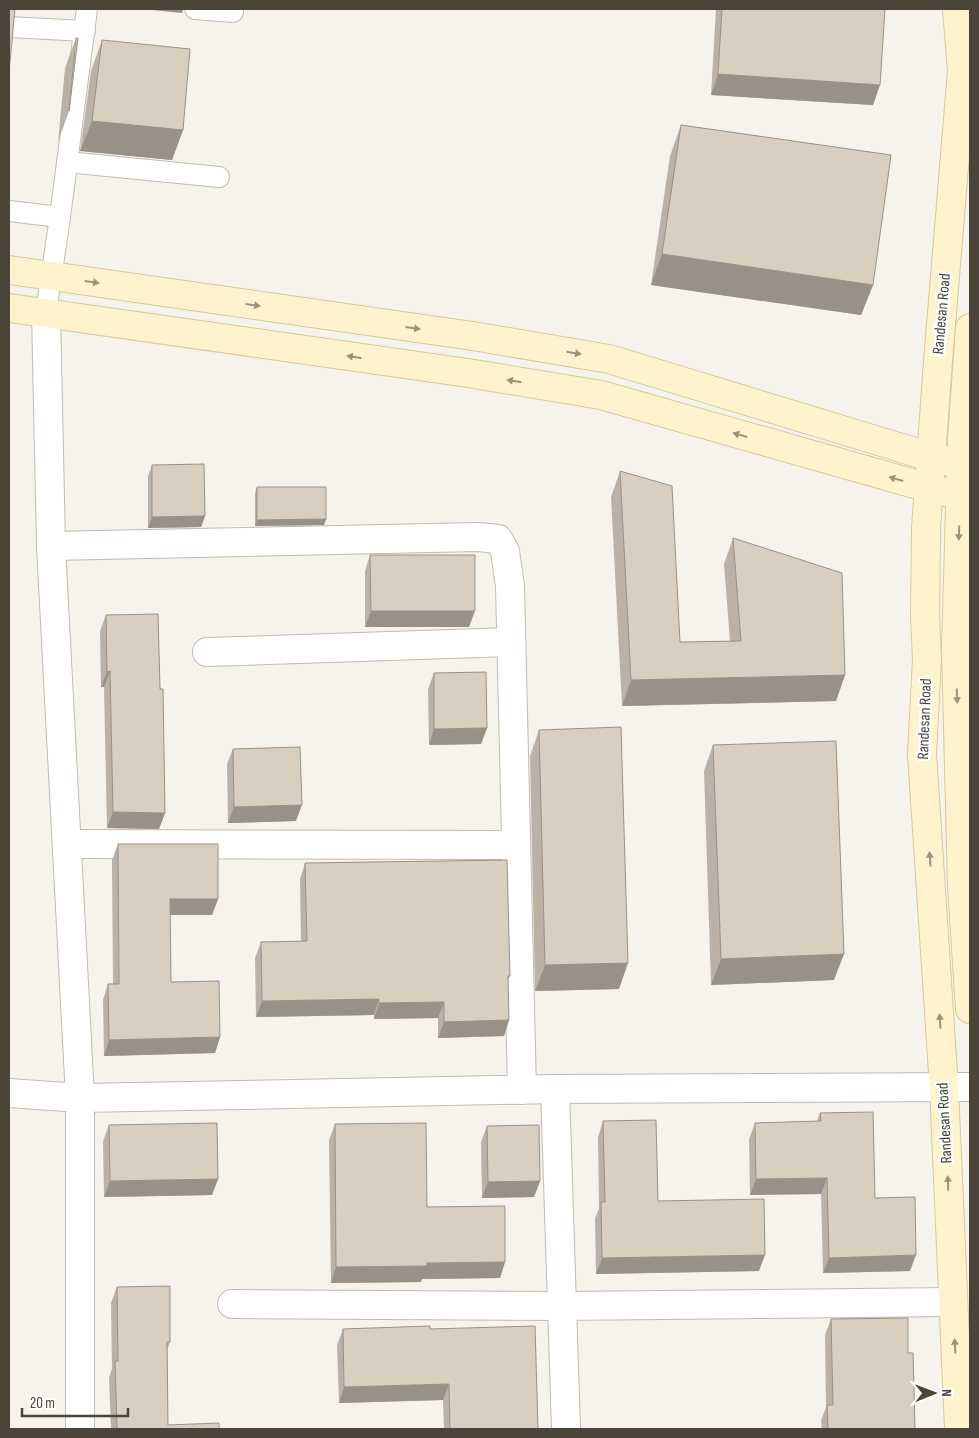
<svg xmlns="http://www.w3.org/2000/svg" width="979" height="1438" viewBox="0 0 979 1438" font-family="'Sofia Sans Condensed',sans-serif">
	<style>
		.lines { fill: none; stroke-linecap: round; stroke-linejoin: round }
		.lane-casing { stroke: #c2bbae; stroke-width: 22 }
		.street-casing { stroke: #c2bbae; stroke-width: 30 }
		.secondary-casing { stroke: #d6c79b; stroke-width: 30 }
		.lane { stroke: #fff; stroke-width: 20 }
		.street { stroke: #fff; stroke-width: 28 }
		.secondary { stroke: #fff3cd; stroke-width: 28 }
		.wall { fill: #bab2a6 }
		.shaded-wall { fill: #979187 }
		.building { fill: #d8cfc1; stroke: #979187 }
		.oneway { fill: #9c937c }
		.labels { text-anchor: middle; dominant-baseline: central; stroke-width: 5; stroke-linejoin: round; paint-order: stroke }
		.street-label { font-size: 16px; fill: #4b4439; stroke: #fff }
	</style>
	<rect width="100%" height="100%" fill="#f6f3ec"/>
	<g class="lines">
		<!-- lane casing -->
		<g class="lane-casing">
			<g id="lane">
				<path d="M195,9l38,3"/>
				<path d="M9,27l76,4"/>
				<path d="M67,162l152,15"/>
				<path d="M9,211l51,6"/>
				<path d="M46,312l14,-95 27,-208"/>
			</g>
		</g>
		<!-- street casing -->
		<g class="street-casing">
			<g id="street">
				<path d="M46,312l5,234 29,552 475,-9 415,-2"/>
				<path d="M51,546l427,-9 20,2 7,12 5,35 12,504"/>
				<path d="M207,652l304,-10"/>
				<path d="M68,844l448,1"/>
				<path d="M555,1089l11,340"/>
				<path d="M9,1093l71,5v331"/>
				<path d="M232,1304l330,2 391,-4"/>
			</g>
		</g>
		<!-- secondary casing -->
		<g class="secondary-casing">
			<g id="secondary">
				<path d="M957,9l5,62 -24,290 -12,167 -1,90 2,41 -5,95 22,334 15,341"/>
				<path d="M9,270l464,66 136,23 322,98 39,10"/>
				<path d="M9,308l459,65 133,22 328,93 41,10"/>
				<path d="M970,328l-8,111 -6,210 6,236 8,124"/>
			</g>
		</g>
		<!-- lane -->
		<use href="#lane" class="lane"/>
		<!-- street -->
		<use href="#street" class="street"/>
		<!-- secondary -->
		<use href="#secondary" class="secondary"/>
	</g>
	<!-- wall -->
	<g class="wall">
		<path d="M716,9h169l-12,96 -162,-10z"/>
		<path d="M76,38l-7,73 -11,31 7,-74z"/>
		<path d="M102,40l81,90 -11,30 -92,-9 11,-80z"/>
		<path d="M681,125l192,160 -12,30 -210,-30 19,-129z"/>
		<path d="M152,465l53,51 -4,11 -53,1v-52z"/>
		<path d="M620,471l60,171 50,-1 -6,-77 9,-26 112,137 -9,26 -214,5 -11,-209z"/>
		<path d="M257,487l69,32 -2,6 -69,1v-33z"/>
		<path d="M370,555l99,72h-104v-56z"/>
		<path d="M106,615l54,74 5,124 -6,16 -52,-1 -3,-141h-3l-1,-56z"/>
		<path d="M434,673l53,55 -6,16 -52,1 -1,-56z"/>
		<path d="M539,730l80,259 -84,2 -5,-235z"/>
		<path d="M713,745l121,235 -123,5 -7,-214z"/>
		<path d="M233,749l63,72 -68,2 -1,-59z"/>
		<path d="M118,844l100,55 -6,16h-42l1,67 49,55 -5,16 -111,3 -1,-56 5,-16h5l-1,-124z"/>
		<path d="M305,863l205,113 -2,4 1,40 -5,16 -66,2v-20l-64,1v-4l-118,2 -1,-59 6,-16 40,-1 -1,-62z"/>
		<path d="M820,1113l55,85 35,73 -87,2 -2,-79 -71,1 -1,-56 6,-16 62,-2z"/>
		<path d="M603,1121l55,80 101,70 -163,3 -1,-56 4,-9 -1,-72z"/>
		<path d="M335,1124l92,83 78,55 -5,16 -78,1 -1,3 -90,1 -2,-143z"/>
		<path d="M109,1125l109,54 -6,16 -108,2 -1,-56z"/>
		<path d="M487,1126l53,55 -6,16 -52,1 -1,-56z"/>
		<path d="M117,1287l53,55 -3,8 1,75 51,4h-108l-2,-52 3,-8 -1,-66z"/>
		<path d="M831,1319l77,34 7,76h-93l-1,-8 5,-14 -1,-72z"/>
		<path d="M343,1329h87l108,100h-94l-1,-29 -104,3 -2,-58z"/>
	</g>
	<!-- shaded-wall -->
	<g class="shaded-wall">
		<path d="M142,9h41l-1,4z"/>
		<path d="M718,74l162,11 -7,20 -162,-10z"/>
		<path d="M92,121l91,9 -11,30 -92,-9z"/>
		<path d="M662,254l211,31 -12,30 -210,-30z"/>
		<path d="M205,516l-4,11 -53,1 4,-11z"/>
		<path d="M326,519l-2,6 -69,1 2,-6z"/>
		<path d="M371,611h104l-6,16h-104z"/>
		<path d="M110,671l-6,16h-3l6,-15z"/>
		<path d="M845,675l-9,26 -214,5 9,-26z"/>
		<path d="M487,728l-6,16 -52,1 5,-16z"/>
		<path d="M302,805l-6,16 -68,2 6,-16z"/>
		<path d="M113,812l52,1 -6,16 -52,-1z"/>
		<path d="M170,899h48l-6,16h-48z"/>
		<path d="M844,954l-10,26 -123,5 10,-26z"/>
		<path d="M628,963l-9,26 -84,2 10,-26z"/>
		<path d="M379,999l-5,16 -118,2 6,-16z"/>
		<path d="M444,1002l-6,16 -64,1 5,-16z"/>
		<path d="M509,1020l-5,16 -66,2 6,-16z"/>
		<path d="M220,1037l-5,16 -111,3 5,-16z"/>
		<path d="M827,1178l-6,16 -71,1 6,-16z"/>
		<path d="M218,1179l-6,16 -108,2 6,-16z"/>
		<path d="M540,1181l-6,16 -52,1 6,-16z"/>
		<path d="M765,1255l-6,16 -163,3 6,-16z"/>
		<path d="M916,1255l-6,16 -87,2 6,-15z"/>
		<path d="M505,1262l-5,16 -78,1 -1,3 -90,1 5,-16 91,-4z"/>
		<path d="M449,1384l-6,16 -104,3 5,-16z"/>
	</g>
	<!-- building -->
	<g class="building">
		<path d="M9,9h6l-6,63z"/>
		<path d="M722,9h163l-5,76 -162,-11z"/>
		<path d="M76,38h2l-9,73z"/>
		<path d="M102,40l88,9 -7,81 -91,-9z"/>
		<path d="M681,125l210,30 -18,130 -211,-31z"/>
		<path d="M204,464l1,52 -53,1v-52z"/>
		<path d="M620,471l52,15 8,156 61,-1 -8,-103 109,35 3,102 -214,5z"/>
		<path d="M257,487h69v32l-69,1z"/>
		<path d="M370,555h105v56h-104z"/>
		<path d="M158,614l2,75h3l2,124 -52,-1 -3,-141 -3,1 -1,-57z"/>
		<path d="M486,672l1,56 -53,1v-56z"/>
		<path d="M621,727l7,236 -83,2 -6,-235z"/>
		<path d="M836,741l8,213 -123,5 -8,-214z"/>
		<path d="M300,747l2,58 -68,2 -1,-58z"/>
		<path d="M118,844h100v55h-48l1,83 48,-1 1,56 -111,3 -1,-56h11z"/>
		<path d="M507,860l3,116h-2l1,44 -65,2v-20l-65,1v-4l-117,2 -1,-59 46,-1 -2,-78z"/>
		<path d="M873,1112l2,86 40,-1 1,58 -87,3 -2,-80 -71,1 -1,-56 66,-2 -1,-8z"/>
		<path d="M656,1120l2,81 106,-2 1,56 -163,3 -1,-56h4l-2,-81z"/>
		<path d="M217,1123l1,56 -108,2 -1,-56z"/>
		<path d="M426,1123l1,84 78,-1v56l-78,1v3l-91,1 -1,-143z"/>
		<path d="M539,1125l1,56 -52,1 -1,-56z"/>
		<path d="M170,1286v56h-3l1,83 51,-2v6h-102l-2,-68h3l-1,-74z"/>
		<path d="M908,1318v35h5l2,76h-87l-1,-24h6l-2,-86z"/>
		<path d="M430,1326v3l105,-3 3,103h-88l-1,-45 -105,3 -1,-58z"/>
	</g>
	<!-- one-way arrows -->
	<defs><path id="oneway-solid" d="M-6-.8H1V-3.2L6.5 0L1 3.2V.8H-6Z" transform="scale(1.25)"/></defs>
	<g class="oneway">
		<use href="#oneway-solid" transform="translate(92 282) rotate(8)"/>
		<use href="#oneway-solid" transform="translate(253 305) rotate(8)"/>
		<use href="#oneway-solid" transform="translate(413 328) rotate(8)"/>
		<use href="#oneway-solid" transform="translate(574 353) rotate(9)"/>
		<use href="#oneway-solid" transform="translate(354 357) rotate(-172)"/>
		<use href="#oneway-solid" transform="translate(514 381) rotate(-171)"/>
		<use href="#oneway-solid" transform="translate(740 435) rotate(-164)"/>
		<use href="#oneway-solid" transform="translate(896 479) rotate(-164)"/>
		<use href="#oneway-solid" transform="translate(959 533) rotate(92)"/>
		<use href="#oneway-solid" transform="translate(957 696) rotate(88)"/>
		<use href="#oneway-solid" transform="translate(930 859) rotate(-94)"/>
		<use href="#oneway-solid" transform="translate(940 1021) rotate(-93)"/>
		<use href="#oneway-solid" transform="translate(948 1183) rotate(-92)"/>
		<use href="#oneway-solid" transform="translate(955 1346) rotate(-93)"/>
	</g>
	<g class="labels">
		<!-- street labels -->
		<g class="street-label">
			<text transform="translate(942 314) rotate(-85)">Randesan Road</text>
			<text transform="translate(925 719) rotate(-88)">Randesan Road</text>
			<text transform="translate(945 1123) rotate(-93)">Randesan Road</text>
		</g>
	</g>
	<!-- border -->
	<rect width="979" height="1438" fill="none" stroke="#4b4439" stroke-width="20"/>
	<!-- north arrow -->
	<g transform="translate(934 1393) rotate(89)" stroke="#ffffff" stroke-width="4" paint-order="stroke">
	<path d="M0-4L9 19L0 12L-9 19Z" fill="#4b4439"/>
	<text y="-8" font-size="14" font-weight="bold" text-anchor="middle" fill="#4b4439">N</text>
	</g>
	<!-- scale -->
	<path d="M22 1408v8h106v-8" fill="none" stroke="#4b4439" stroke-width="2.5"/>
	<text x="30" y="1408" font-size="15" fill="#4b4439" stroke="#ffffff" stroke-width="4" paint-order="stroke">20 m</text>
</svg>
